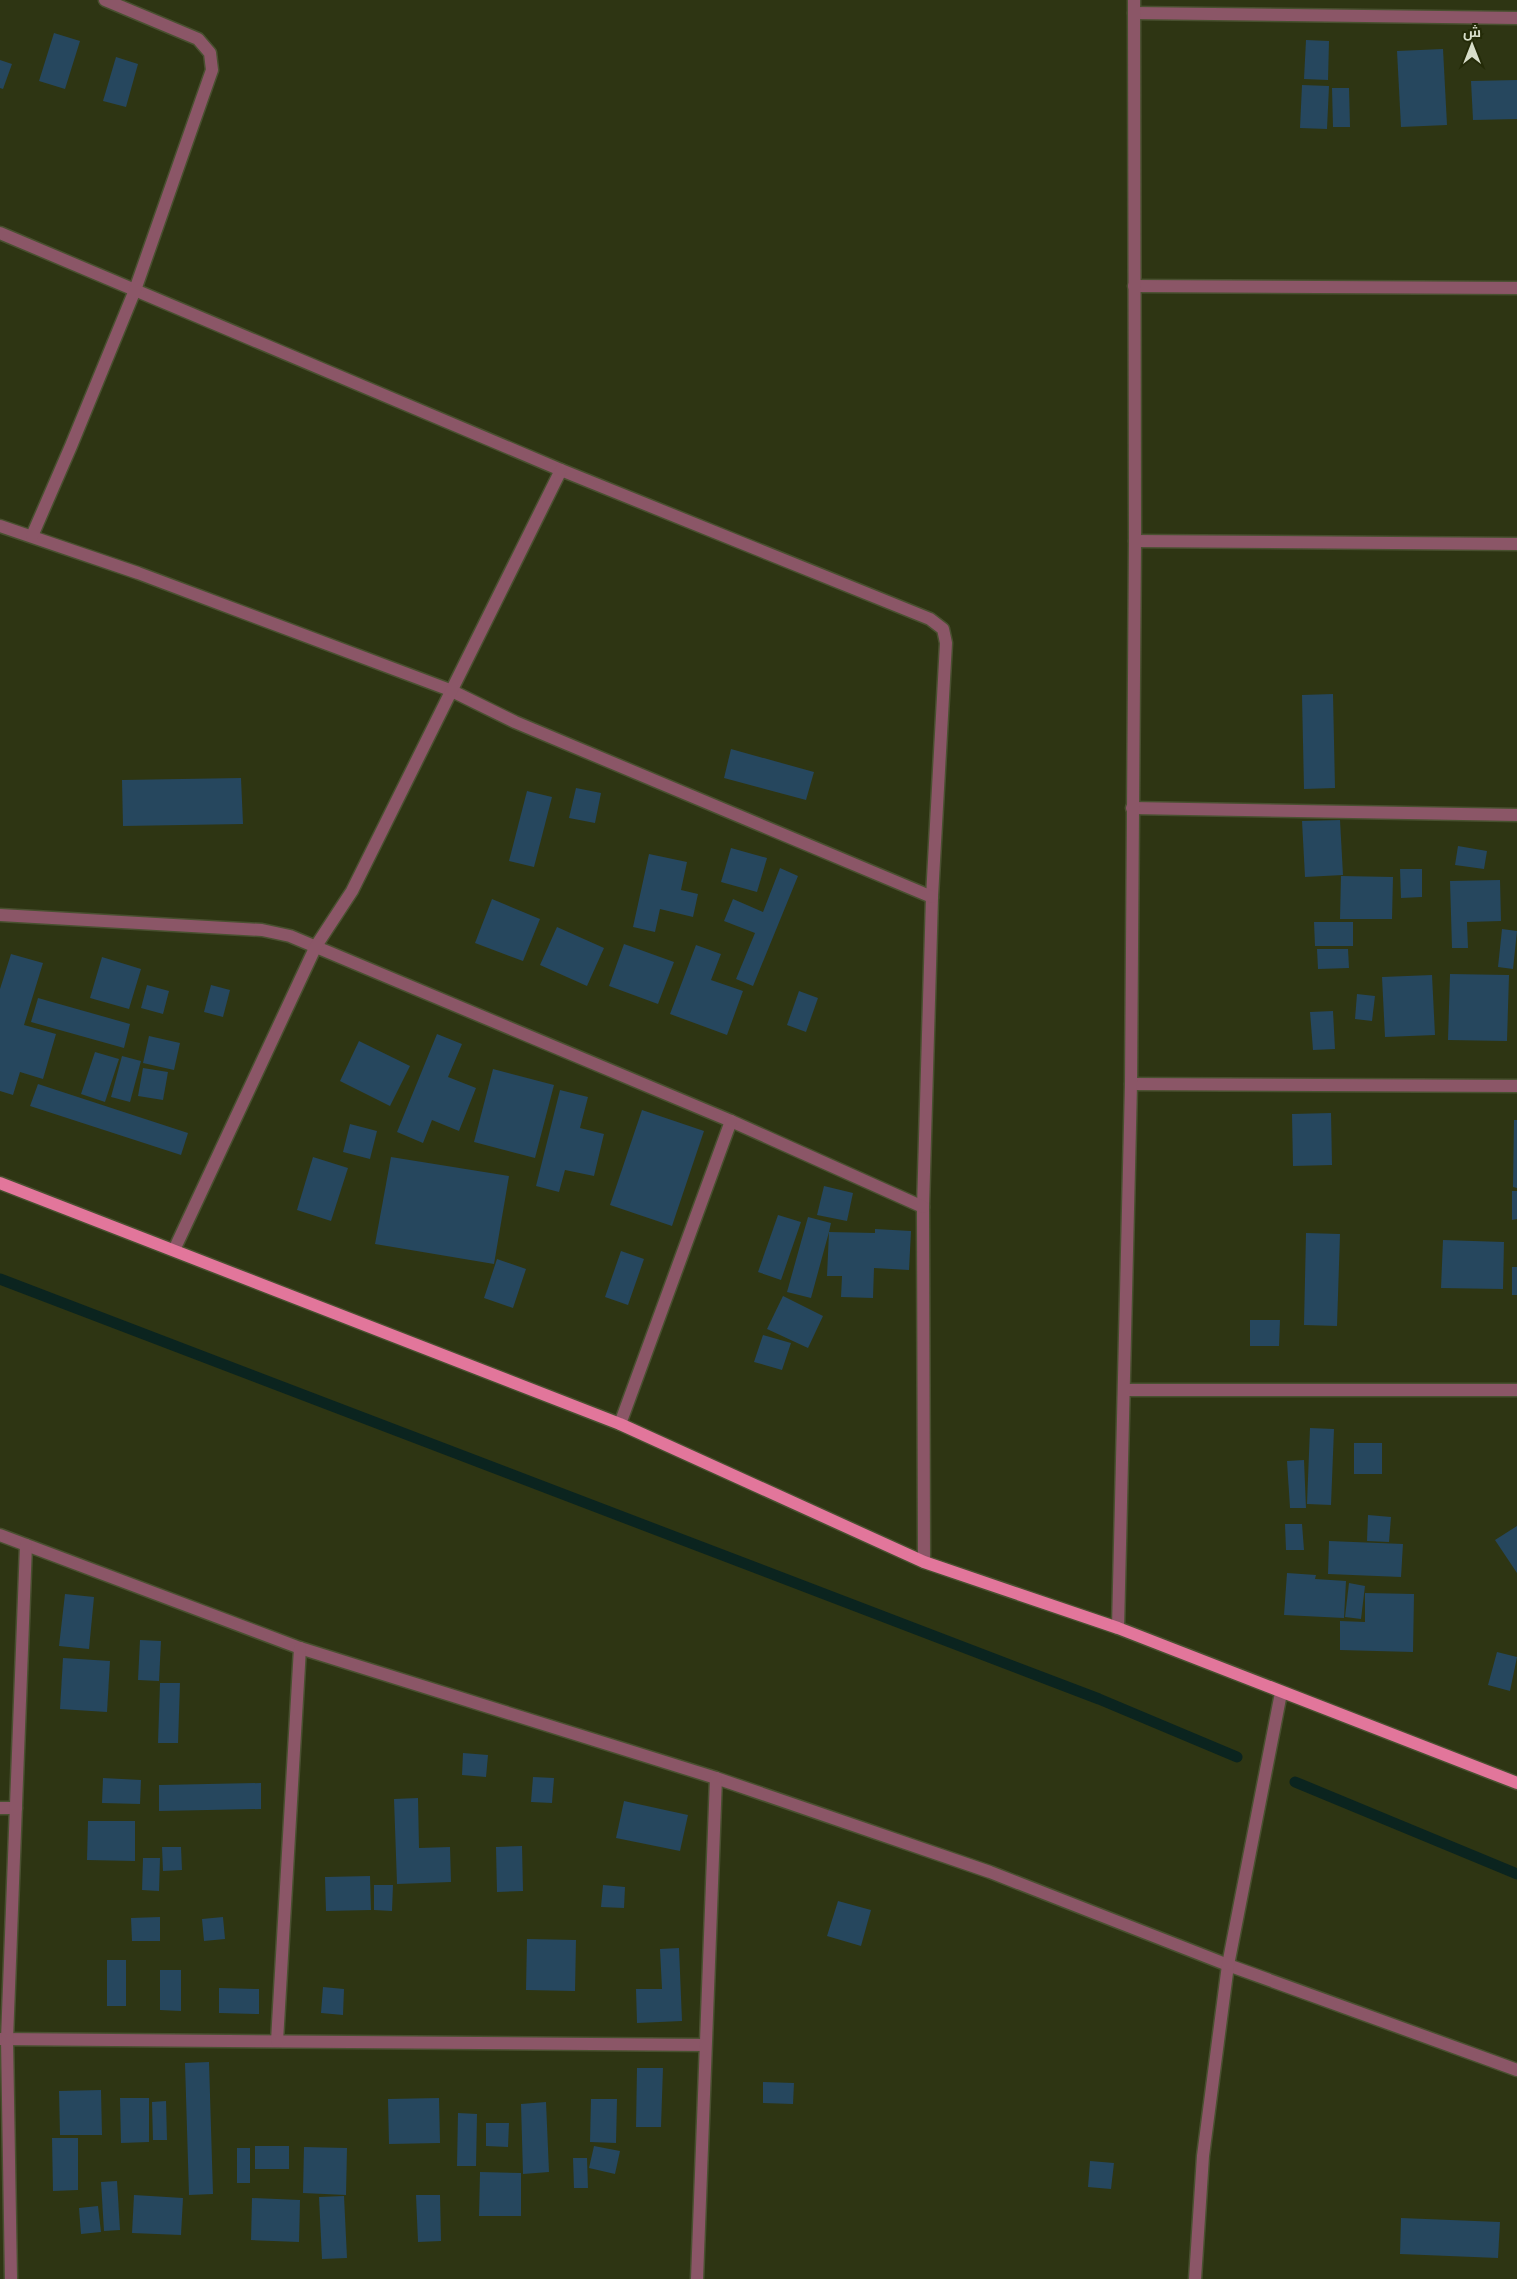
<svg xmlns="http://www.w3.org/2000/svg" width="1517" height="2279" viewBox="0 0 1517 2279" font-family="'Sofia Sans Condensed',Cairo,sans-serif">
	<style>
		.lines { fill: none; stroke-linecap: round; stroke-linejoin: round }
		.stream { stroke: #0b241f; stroke-width: 11 }
		.building { fill: #26475e }
		.minor-casing { stroke: #495030; stroke-width: 15 }
		.major-casing { stroke: #495030; stroke-width: 15 }
		.minor { stroke: #8b5667; stroke-width: 12 }
		.major { stroke: #e2769b; stroke-width: 12 }
	</style>
	<rect width="100%" height="100%" fill="#2e3513"/>
	<g class="lines">
		<!-- stream -->
		<g class="stream">
			<path d="M0,1279l1099,420 138,58"/>
			<path d="M1295,1782l222,92"/>
		</g>
	</g>
	<!-- building -->
	<g class="building">
		<path d="M54,33l26,8 -15,48 -26,-8z"/>
		<path d="M1306,40l23,1 -1,39 -24,-1z"/>
		<path d="M1443,49l4,76 -46,2 -4,-76z"/>
		<path d="M116,57l22,7 -12,43 -23,-6z"/>
		<path d="M0,60l12,4 -9,25 -3,-1z"/>
		<path d="M1517,80v39l-44,1 -2,-39z"/>
		<path d="M1302,85l27,1 -2,43 -27,-1z"/>
		<path d="M1332,88h17l1,39h-17z"/>
		<path d="M1333,694l2,94 -31,1 -2,-94z"/>
		<path d="M731,749l83,23 -8,28 -82,-22z"/>
		<path d="M241,778l2,46 -120,2 -1,-46z"/>
		<path d="M576,788l25,5 -6,30 -26,-5z"/>
		<path d="M527,791l25,6 -18,70 -25,-6z"/>
		<path d="M1340,820l3,55 -38,2 -3,-56z"/>
		<path d="M1458,846l29,5 -3,18 -29,-4z"/>
		<path d="M731,848l36,10 -10,34 -36,-10z"/>
		<path d="M649,854l38,8 -6,28 17,4 -5,23 -33,-8 -5,23 -22,-5z"/>
		<path d="M780,868l18,8 -45,110 -17,-7 19,-46 -31,-12 9,-22 30,13z"/>
		<path d="M1400,869h22v28l-21,1z"/>
		<path d="M1341,876l52,1 -1,42h-52z"/>
		<path d="M1500,880l1,41 -34,1 1,26h-16l-2,-67z"/>
		<path d="M492,899l48,20 -17,42 -48,-18z"/>
		<path d="M1314,922h39v24h-38z"/>
		<path d="M557,927l47,21 -17,38 -47,-21z"/>
		<path d="M1502,929l15,2 -4,38 -15,-2z"/>
		<path d="M624,944l50,18 -16,42 -49,-18z"/>
		<path d="M696,945l25,9 -10,26 32,11 -16,44 -57,-21z"/>
		<path d="M1317,949h31l1,19 -31,1z"/>
		<path d="M11,954l32,9 -19,62 32,9 -13,45 -23,-7 -7,23 -13,-4v-102z"/>
		<path d="M102,957l39,12 -12,40 -39,-11z"/>
		<path d="M1450,974l59,1 -2,66 -59,-1z"/>
		<path d="M1432,975l3,60 -50,2 -3,-60z"/>
		<path d="M147,985l22,6 -6,23 -22,-6z"/>
		<path d="M211,985l19,5 -7,27 -19,-5z"/>
		<path d="M799,991l19,7 -12,34 -19,-7z"/>
		<path d="M1357,994l18,2 -3,25 -17,-2z"/>
		<path d="M38,998l92,26 -6,24 -93,-26z"/>
		<path d="M1333,1011l2,38 -22,1 -3,-38z"/>
		<path d="M437,1034l25,10 -14,33 28,11 -17,43 -27,-11 -9,23 -26,-11z"/>
		<path d="M149,1036l31,7 -6,27 -31,-7z"/>
		<path d="M359,1041l51,25 -20,40 -50,-25z"/>
		<path d="M95,1052l24,7 -14,43 -24,-8z"/>
		<path d="M122,1056l19,5 -11,41 -19,-5z"/>
		<path d="M143,1068l25,4 -5,28 -25,-4z"/>
		<path d="M493,1069l61,16 -19,73 -61,-16z"/>
		<path d="M38,1084l150,49 -7,22 -151,-49z"/>
		<path d="M560,1090l28,7 -8,31 24,6 -10,42 -29,-6 -6,22 -23,-6z"/>
		<path d="M642,1110l62,21 -32,95 -62,-21z"/>
		<path d="M1331,1113l1,52 -39,1 -1,-52z"/>
		<path d="M1514,1120h3v68l-4,-1z"/>
		<path d="M350,1124l27,7 -7,28 -27,-7z"/>
		<path d="M313,1157l35,11 -17,53 -34,-11z"/>
		<path d="M391,1157l118,19 -15,88 -119,-20z"/>
		<path d="M824,1186l29,7 -6,28 -30,-6z"/>
		<path d="M1512,1191h5v28l-5,1z"/>
		<path d="M778,1215l23,7 -20,58 -23,-8z"/>
		<path d="M808,1217l23,6 -2,9 46,1v-4l36,2 -2,39 -35,-2 -1,30 -32,-1 1,-21h-15l2,-44 -18,66 -24,-6z"/>
		<path d="M1306,1233l34,1 -3,92 -33,-1z"/>
		<path d="M1443,1240l61,2 -1,47 -62,-1z"/>
		<path d="M621,1251l23,8 -16,46 -23,-8z"/>
		<path d="M497,1259l29,10 -13,39 -29,-10z"/>
		<rect x="1512" y="1267" width="5" height="28"/>
		<path d="M783,1296l40,20 -15,32 -41,-19z"/>
		<path d="M1250,1320h30l-1,26h-29z"/>
		<path d="M763,1335l28,8 -9,27 -28,-8z"/>
		<path d="M1310,1428l24,1 -3,76 -24,-1z"/>
		<rect x="1354" y="1443" width="28" height="31"/>
		<path d="M1304,1460l2,48h-16l-3,-47z"/>
		<path d="M1368,1515l23,2 -2,25 -22,-1z"/>
		<path d="M1285,1524h17l2,26h-18z"/>
		<path d="M1517,1526v47l-22,-33z"/>
		<path d="M1329,1541l74,3 -2,33 -73,-3z"/>
		<path d="M1287,1573l29,2 -1,4 31,2 -2,37 -60,-3z"/>
		<path d="M1349,1583l16,3 -4,33 -16,-2z"/>
		<path d="M1365,1593l49,1 -1,58 -73,-2v-29l25,1z"/>
		<path d="M65,1594l29,3 -5,52 -30,-3z"/>
		<path d="M140,1640l21,1 -2,40 -21,-1z"/>
		<path d="M1497,1652l20,5 -7,34 -22,-6z"/>
		<path d="M63,1658l47,3 -3,51 -47,-3z"/>
		<path d="M160,1683h20l-2,60h-20z"/>
		<path d="M463,1753l25,2 -2,22 -24,-2z"/>
		<path d="M533,1777l21,1 -2,25 -21,-1z"/>
		<path d="M103,1778l38,2 -1,24 -38,-1z"/>
		<path d="M261,1783v26l-102,2v-26z"/>
		<path d="M418,1798l1,50 31,-1 1,35 -54,2 -3,-85z"/>
		<path d="M624,1801l64,14 -8,36 -64,-13z"/>
		<path d="M88,1821h47v40l-48,-1z"/>
		<path d="M522,1846l1,45 -26,1 -1,-45z"/>
		<path d="M162,1847h19l1,23 -19,1z"/>
		<path d="M143,1858h17l-1,33 -17,-1z"/>
		<path d="M370,1876l1,34 -45,1 -1,-34z"/>
		<path d="M374,1885h19l-1,26 -18,-1z"/>
		<path d="M603,1885l22,2 -1,21 -23,-1z"/>
		<path d="M838,1901l33,9 -10,36 -34,-10z"/>
		<path d="M160,1917v24h-28l-1,-23z"/>
		<path d="M223,1917l2,22 -21,2 -2,-22z"/>
		<path d="M527,1939l49,1 -1,51 -49,-1z"/>
		<path d="M679,1948l3,73 -45,2 -1,-34h26l-2,-40z"/>
		<rect x="107" y="1960" width="19" height="46"/>
		<path d="M160,1970h21v41l-21,-1z"/>
		<path d="M323,1987l21,2 -1,26 -22,-2z"/>
		<path d="M219,1988l40,1v25l-40,-1z"/>
		<path d="M209,2062l4,132 -24,1 -4,-132z"/>
		<path d="M637,2068h26l-2,59h-25z"/>
		<path d="M763,2082l31,1 -1,21 -30,-1z"/>
		<path d="M101,2090l1,45h-42l-1,-44z"/>
		<path d="M120,2098h29v44l-28,1z"/>
		<path d="M439,2098l1,45 -51,1 -1,-45z"/>
		<path d="M591,2099h26l-1,44 -26,-1z"/>
		<path d="M166,2101l1,39h-14l-1,-38z"/>
		<path d="M546,2102l3,70 -26,2 -2,-70z"/>
		<path d="M458,2113l19,1 -1,52h-19z"/>
		<path d="M486,2123h23l-1,24 -22,-1z"/>
		<path d="M52,2138h26v52l-25,1z"/>
		<rect x="255" y="2146" width="34" height="23"/>
		<path d="M594,2146l26,5 -5,23 -26,-6z"/>
		<path d="M304,2147l43,1 -1,47 -43,-2z"/>
		<rect x="237" y="2148" width="13" height="35"/>
		<path d="M573,2158h14l1,30h-14z"/>
		<path d="M1090,2161l24,2 -3,26 -23,-2z"/>
		<path d="M480,2172l41,1v43h-42z"/>
		<path d="M117,2181l3,49 -16,1 -3,-49z"/>
		<path d="M134,2195l49,3 -2,37 -49,-2z"/>
		<path d="M416,2195h24l1,46 -23,1z"/>
		<path d="M344,2196l3,62 -25,1 -3,-62z"/>
		<path d="M252,2198l48,2 -1,42 -48,-2z"/>
		<path d="M98,2206l3,26 -20,2 -2,-26z"/>
		<path d="M1401,2218l99,4 -2,36 -98,-4z"/>
	</g>
	<g class="lines">
		<!-- minor casing -->
		<g class="minor-casing">
			<g id="minor">
				<path d="M1134,13l383,5"/>
				<path d="M0,233l561,237 369,149 13,10 3,14 -14,254 -9,310 1,355"/>
				<path d="M1134,286l383,2"/>
				<path d="M0,526l138,47 312,117 65,32 417,175"/>
				<path d="M32,536l39,-90 64,-156 77,-220 -2,-17 -12,-14 -93,-39"/>
				<path d="M1135,541l382,3"/>
				<path d="M1132,808l385,7"/>
				<path d="M0,915l262,15 28,6 441,185 192,86"/>
				<path d="M1131,1084l386,2"/>
				<path d="M174,1250l142,-304 36,-55 209,-421"/>
				<path d="M1125,1390h392"/>
				<path d="M620,1424l111,-303"/>
				<path d="M0,1535l300,113 416,130 274,94 238,93 289,105"/>
				<path d="M1118,1628l13,-544 4,-543 -1,-541"/>
				<path d="M0,1808h16"/>
				<path d="M0,2039l705,6"/>
				<path d="M277,2041l23,-393"/>
				<path d="M11,2279l-4,-240 19,-494"/>
				<path d="M697,2279l19,-501"/>
				<path d="M1195,2279l8,-123 25,-191 53,-272"/>
			</g>
		</g>
		<!-- major casing -->
		<g class="major-casing">
			<path id="major" d="M0,1183l620,241 304,138 194,66 399,155"/>
		</g>
		<!-- minor -->
		<use href="#minor" class="minor"/>
		<!-- major -->
		<use href="#major" class="major"/>
	</g>
	<!-- north arrow -->
	<g transform="translate(1472 45)" stroke="#242b08" stroke-width="4" paint-order="stroke">
	<path d="M0-4L9 19L0 12L-9 19Z" fill="#d8deca"/>
	<text y="-8" font-size="14" font-weight="bold" text-anchor="middle" fill="#d8deca">ش</text>
	</g>
</svg>
